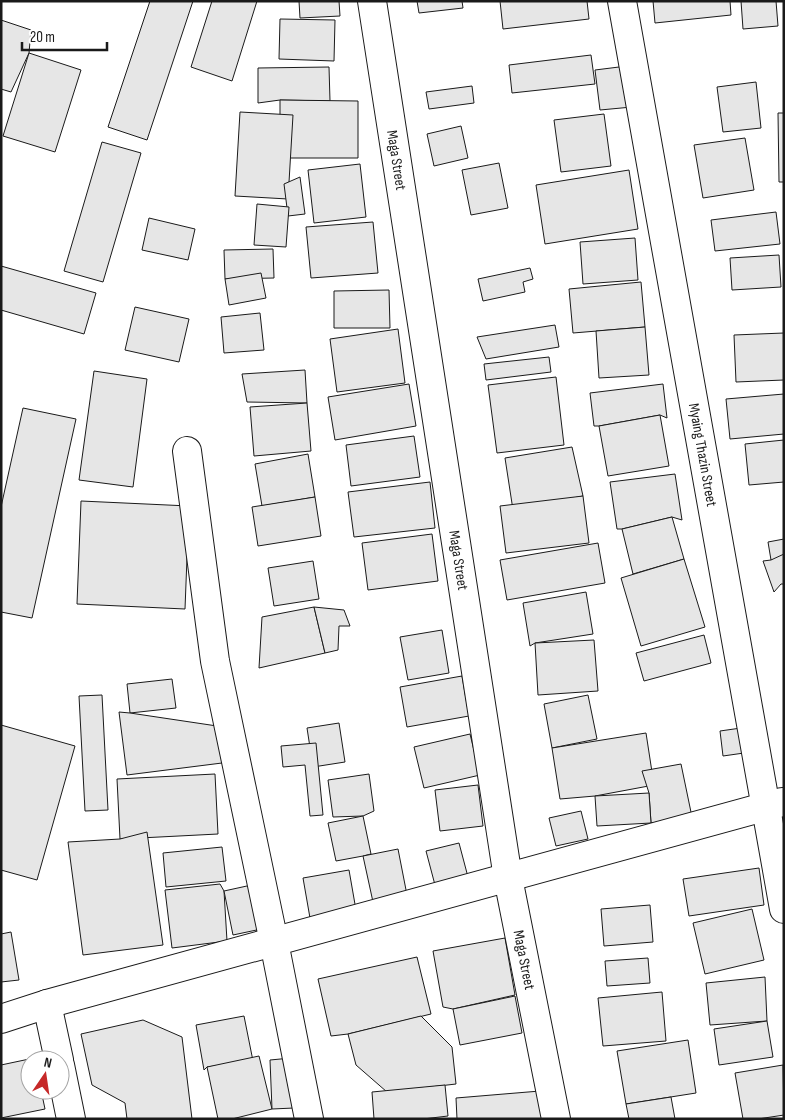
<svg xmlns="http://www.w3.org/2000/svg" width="785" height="1120" viewBox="0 0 785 1120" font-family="'Sofia Sans Condensed',sans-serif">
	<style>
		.building { fill: #e6e6e6; stroke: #1a1a1a }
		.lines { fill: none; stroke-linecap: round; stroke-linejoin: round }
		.minor-casing { stroke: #1a1a1a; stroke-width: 30 }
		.minor { stroke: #fff; stroke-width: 28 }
		.labels { text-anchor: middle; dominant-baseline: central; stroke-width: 4; stroke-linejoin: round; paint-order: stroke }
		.street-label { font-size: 15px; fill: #1a1a1a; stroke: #fff }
	</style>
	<rect width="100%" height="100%" fill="#fff"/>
	<!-- building -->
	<g class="building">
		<path d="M150,1h43l-46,139 -39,-13z"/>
		<path d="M212,1h45l-25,80 -41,-14z"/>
		<path d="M299,1h40l1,15 -40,2z"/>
		<path d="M417,1h45l1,7 -44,5z"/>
		<path d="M500,1h87l2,18 -86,10z"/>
		<path d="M653,1h77l1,14 -76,8z"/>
		<path d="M741,1h35l2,25 -35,3z"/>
		<path d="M280,19l55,1 -1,41 -55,-2z"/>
		<path d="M1,20l30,10 -2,23 -18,39 -10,-3z"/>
		<path d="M29,53l52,17 -26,82 -52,-16z"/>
		<path d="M591,55l4,29 -83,9 -3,-28z"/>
		<path d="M627,66l5,41 -32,3 -5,-40z"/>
		<path d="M329,67l1,34 -50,-1 -22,3v-35z"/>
		<path d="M756,82l5,46 -38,4 -6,-45z"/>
		<path d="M472,86l2,17 -45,6 -3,-17z"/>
		<path d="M280,100l78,1v57h-78z"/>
		<path d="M240,112l53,3 -5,84 -53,-3z"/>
		<path d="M778,113h6v69h-5z"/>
		<path d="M604,114l7,52 -50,6 -7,-52z"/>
		<path d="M461,126l7,32 -34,8 -7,-32z"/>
		<path d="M745,138l9,52 -51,8 -9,-53z"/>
		<path d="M102,142l39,11 -38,129 -39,-11z"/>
		<path d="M499,163l9,45 -37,7 -9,-45z"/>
		<path d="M360,164l6,53 -52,6 -6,-53z"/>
		<path d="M629,170l9,59 -93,15 -9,-59z"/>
		<path d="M300,177l5,37 -17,2 -4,-32z"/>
		<path d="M257,204l32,3 -3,40 -32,-2z"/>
		<path d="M776,212l4,32 -65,7 -4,-31z"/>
		<path d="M149,218l46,11 -7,31 -46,-10z"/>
		<path d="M373,222l5,51 -67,5 -5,-51z"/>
		<path d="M635,238l3,42 -55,4 -3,-42z"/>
		<path d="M273,249l1,29 -49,1 -1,-29z"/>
		<path d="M779,255l2,32 -49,3 -2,-32z"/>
		<path d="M1,266l95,27 -12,41 -83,-24z"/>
		<path d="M530,268l3,11 -10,3 2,10 -42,9 -5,-22z"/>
		<path d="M261,273l5,25 -37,7 -4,-26z"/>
		<path d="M641,282l4,45 -72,6 -4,-44z"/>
		<path d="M389,290l1,38h-56v-37z"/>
		<path d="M135,307l54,12 -10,43 -54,-12z"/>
		<path d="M260,313l4,37 -40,3 -3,-36z"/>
		<path d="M555,325l4,22 -73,12 -9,-22z"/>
		<path d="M645,327l4,48 -50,3 -3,-47z"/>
		<path d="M398,329l7,54 -68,9 -7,-53z"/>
		<path d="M784,333v47l-48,2 -2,-47z"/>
		<path d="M549,357l2,15 -65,8 -2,-16z"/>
		<path d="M305,370l2,33 -60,-1 -5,-28z"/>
		<path d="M94,371l53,8 -14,108 -54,-7z"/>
		<path d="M556,377l8,68 -67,8 -9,-68z"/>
		<path d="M409,384l7,42 -81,14 -7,-43z"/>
		<path d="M663,384l4,34 -7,-3 -61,11h-5l-4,-33z"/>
		<path d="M784,394v40l-54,5 -4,-40z"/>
		<path d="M307,403l4,48 -57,5 -4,-49z"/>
		<path d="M23,408l53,11 -44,199 -31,-6v-105z"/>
		<path d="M660,415l9,51 -61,10 -9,-50z"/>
		<path d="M414,436l6,41 -69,9 -5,-41z"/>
		<path d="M784,440v42l-35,3 -4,-41z"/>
		<path d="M572,447l11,49 -70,14 -8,-52z"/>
		<path d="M308,454l7,43 -53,9 -7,-42z"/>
		<path d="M675,474l7,46 -10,-3 -50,12h-5l-7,-47z"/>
		<path d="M430,482l5,46 -81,9 -6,-45z"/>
		<path d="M583,496l6,47 -83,10 -6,-47z"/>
		<path d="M315,497l6,39 -63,10 -6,-39z"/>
		<path d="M81,501l108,5 -4,103 -108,-5z"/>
		<path d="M672,517l12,42 -51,15 -11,-45z"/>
		<path d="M432,534l6,47 -70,9 -6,-47z"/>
		<path d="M784,539v19l-13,2 -3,-18z"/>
		<path d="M598,543l7,40 -98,17 -7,-40z"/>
		<path d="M784,554v30h-3l-7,8 -11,-31 8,-1z"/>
		<path d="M684,559l21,68 -64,19 -20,-68z"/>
		<path d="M313,561l6,38 -45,7 -6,-38z"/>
		<path d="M586,592l7,42 -58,9 -5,3 -7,-43z"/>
		<path d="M314,607l11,46 -66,15 3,-51z"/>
		<path d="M314,607l30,3 6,16h-11l-1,24 -13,3z"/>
		<path d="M442,630l7,43 -41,7 -8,-43z"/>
		<path d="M704,635l7,28 -67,18 -8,-28z"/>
		<path d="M594,640l4,51 -60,4 -3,-52z"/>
		<path d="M462,676l7,40 -62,11 -7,-40z"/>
		<path d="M172,679l4,29 -46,5 -3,-29z"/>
		<path d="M102,695l6,115 -23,1 -6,-115z"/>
		<path d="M588,695l9,44 -45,9 -8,-44z"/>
		<path d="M119,712l11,1 87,13 5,37 -95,12z"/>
		<path d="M339,723l6,39 -32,5 -6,-39z"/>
		<path d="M1,725l74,21 -38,134 -36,-10z"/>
		<path d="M741,728l3,25 -21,3 -3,-25z"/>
		<path d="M646,733l8,52 -59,11 -35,3 -8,-51z"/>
		<path d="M470,734l10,41 -56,13 -10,-41z"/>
		<path d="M316,743l7,72 -13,1 -5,-51 -22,2 -2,-21z"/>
		<path d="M681,764l11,53 -41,6 -2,-30 -7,-22z"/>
		<path d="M215,774l3,60 -98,5 -3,-60z"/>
		<path d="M369,774l5,37 -11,5 -30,1 -5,-37z"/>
		<path d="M478,785l5,41 -43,5 -5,-41z"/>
		<path d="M649,793l2,30 -54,3 -2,-30z"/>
		<path d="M581,811l7,28 -32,7 -7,-28z"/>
		<path d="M363,816l8,38 -8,2 -27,5 -8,-38z"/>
		<path d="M147,832l16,113 -80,10 -15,-113 52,-3z"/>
		<path d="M459,843l9,34 -33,8 -9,-34z"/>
		<path d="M222,847l4,34 -60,6 -3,-34z"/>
		<path d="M398,849l9,46 -34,7 -10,-46z"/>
		<path d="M759,868l5,37 -75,11 -6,-37z"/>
		<path d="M349,870l7,40 -46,8 -7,-40z"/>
		<path d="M220,884l4,7 3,50 -55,7 -7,-58z"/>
		<path d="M256,884l10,44 -33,7 -9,-44z"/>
		<path d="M650,905l3,37 -49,4 -3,-37z"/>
		<path d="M752,909l12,51 -59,14 -12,-51z"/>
		<path d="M11,932l8,48 -18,2v-48z"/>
		<path d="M505,938l10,57 -62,14 -10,-2 -10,-56z"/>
		<path d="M417,957l14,57 -83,20 -17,2 -13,-57z"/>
		<path d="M648,958l2,25 -43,3 -2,-25z"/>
		<path d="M765,977l2,44 -57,4 -4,-42z"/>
		<path d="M662,992l4,49 -63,5 -5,-48z"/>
		<path d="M515,996l7,37 -62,12 -7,-36z"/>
		<path d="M244,1016l9,45 -46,6 -3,3 -8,-45z"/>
		<path d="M421,1016l31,31 4,37 -69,8 -31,-27 -8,-31z"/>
		<path d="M143,1020l39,17 10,82h-65l-2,-16 -33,-18 -11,-51z"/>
		<path d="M767,1021l6,36 -54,8 -5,-36z"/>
		<path d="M688,1040l8,53 -70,11 -9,-53z"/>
		<path d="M259,1056l13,53 -40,10h-14l-11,-52z"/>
		<path d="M34,1058l1,2h-5v30h11l4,19 -44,9v-53z"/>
		<path d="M291,1058l3,50 -22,1 -2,-49z"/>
		<path d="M783,1065l1,50 -26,4h-15l-8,-46z"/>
		<path d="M445,1085l3,31 -25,3h-49l-2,-27z"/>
		<path d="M540,1091l3,28h-86l-1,-21z"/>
		<path d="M671,1097l4,22h-46l-3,-15z"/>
	</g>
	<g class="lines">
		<!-- minor casing -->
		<g class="minor-casing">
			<g id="minor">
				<path id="s1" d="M372,1l136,877 48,241"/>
				<path id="s2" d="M622,1l162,908"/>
				<path d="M187,451l28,210 59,281 35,177"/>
				<path d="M47,1004l12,56"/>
				<path d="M1,1019l46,-15 735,-202"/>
				<path d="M60,1065l11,54"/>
			</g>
		</g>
		<!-- minor -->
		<use href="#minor" class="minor"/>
	</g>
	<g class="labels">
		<!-- street labels -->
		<g class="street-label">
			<text stroke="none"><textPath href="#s1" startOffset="161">Maga Street</textPath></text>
			<text stroke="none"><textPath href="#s2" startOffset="461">Myaing Thazin Street</textPath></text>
			<text stroke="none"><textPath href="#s1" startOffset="566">Maga Street</textPath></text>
			<text stroke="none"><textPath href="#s1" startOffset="971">Maga Street</textPath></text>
		</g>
	</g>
	<!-- border -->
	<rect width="785" height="1120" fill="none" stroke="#1a1a1a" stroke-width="5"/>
	<!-- north arrow -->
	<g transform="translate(45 1075) rotate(13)"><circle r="24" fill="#ffffff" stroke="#a3a3a3"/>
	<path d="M0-4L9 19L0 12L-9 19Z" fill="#c62828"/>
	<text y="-8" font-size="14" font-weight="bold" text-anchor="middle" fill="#1a1a1a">N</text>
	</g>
	<!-- scale -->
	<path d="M22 42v8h85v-8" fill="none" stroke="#1a1a1a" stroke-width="2.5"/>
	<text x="30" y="42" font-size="15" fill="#1a1a1a" stroke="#ffffff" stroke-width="4" paint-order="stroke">20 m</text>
</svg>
